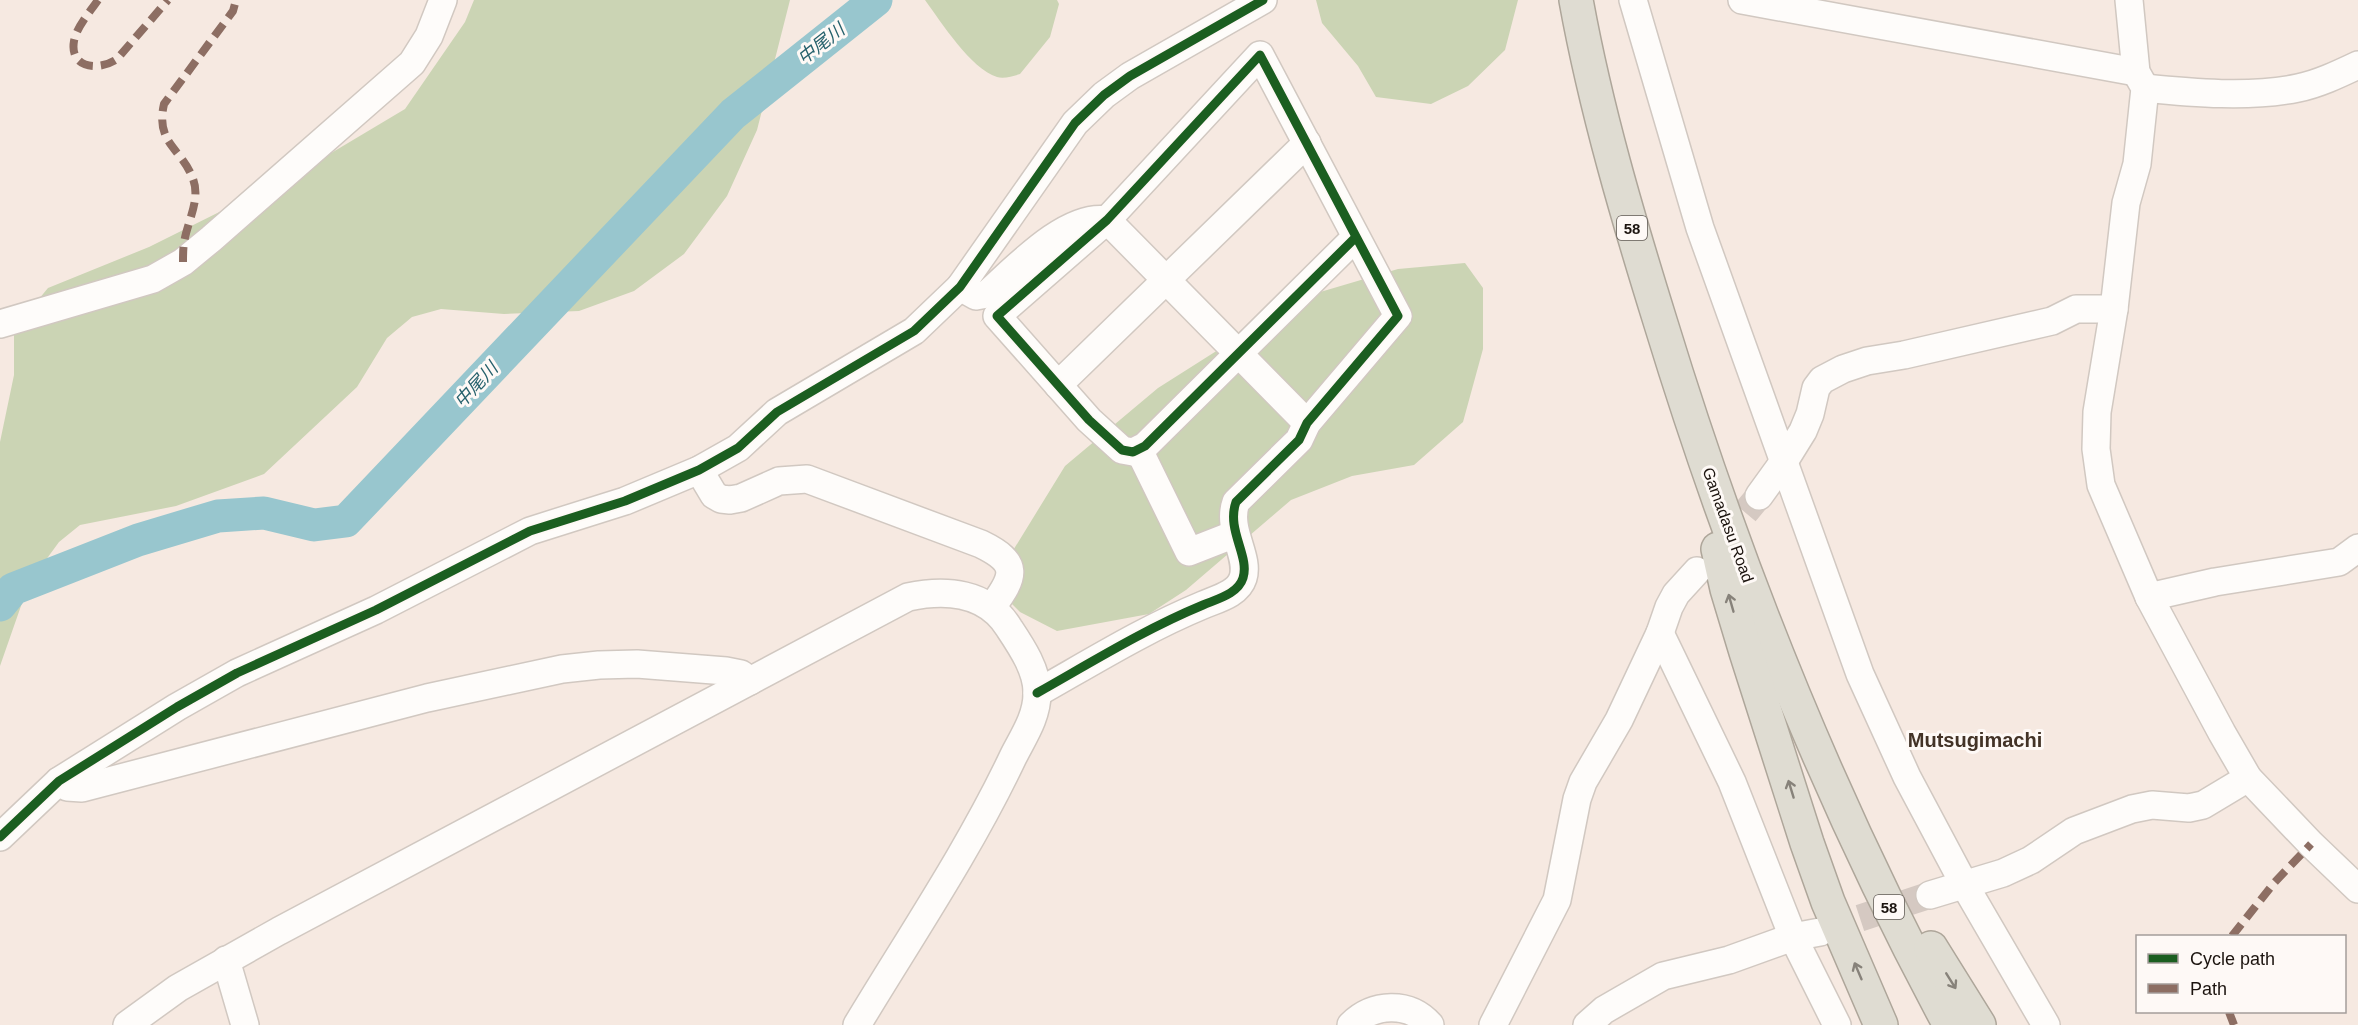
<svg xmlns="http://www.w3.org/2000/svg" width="2358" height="1025" viewBox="0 0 2358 1025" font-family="Helvetica,'Noto Sans JP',sans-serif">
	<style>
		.forest { fill: #cbd4b4 }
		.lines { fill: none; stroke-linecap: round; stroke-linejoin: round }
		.river { stroke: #98c6ce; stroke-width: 33 }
		.minor-tunnel { stroke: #d5c9c2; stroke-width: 27; stroke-dasharray: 27 14; stroke-linecap: butt }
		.minor-casing { stroke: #d1c8c1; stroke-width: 30 }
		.highway-casing { stroke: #aea69a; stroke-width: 36 }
		.minor { stroke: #fefcfa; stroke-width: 27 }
		.highway { stroke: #dfdcd2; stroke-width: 33 }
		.quiet { stroke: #8d6e63; stroke-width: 8; stroke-dasharray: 15 8; stroke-linecap: butt }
		.cycleway-casing { stroke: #fef9f6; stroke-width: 13 }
		.cycleway { stroke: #1b5e20; stroke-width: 9 }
		.oneway { stroke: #87827a }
		.labels { text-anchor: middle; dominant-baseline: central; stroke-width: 6; stroke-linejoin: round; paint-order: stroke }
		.shield { fill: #fef9f6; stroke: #605954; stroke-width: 1.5 }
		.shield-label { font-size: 15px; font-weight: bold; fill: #1c140f }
		.street-label { font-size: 16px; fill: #1c140f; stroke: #fef9f6 }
		.water-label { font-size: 18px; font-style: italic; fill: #26616c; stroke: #fef9f6 }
		.quarter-label { font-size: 20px; font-weight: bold; fill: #433327; stroke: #fef9f6 }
	</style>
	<rect width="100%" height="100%" fill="#f6e9e1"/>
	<!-- forest -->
	<g class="forest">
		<path d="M474,0h316l-33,130 -30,66 -43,58 -50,37 -55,20 -75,3 -63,-5 -29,8 -25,21 -30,49 -93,87 -88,32 -96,19 -21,17 -30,41 -29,83v-224l14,-67v-46l34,-41 101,-41 147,-73 109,-65 60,-87z"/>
		<path d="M925,0h132l2,4 -9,33 -30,37c-6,2 -16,5 -23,3 -26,-8 -56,-55 -72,-77z"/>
		<path d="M1316,0h202l-13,50 -37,36 -37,18 -55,-7 -18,-31 -36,-43z"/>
		<path d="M1465,263l18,25v61l-20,73 -49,43 -62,11 -61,24 -105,90 -37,24 -92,17 -37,-19 -18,-18 7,-37 56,-91 93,-78 142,-90 98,-29z"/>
	</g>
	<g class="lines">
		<!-- river -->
		<path class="river" d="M0,605l13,-16 125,-49 80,-24 46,-3 50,12 32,-4 387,-407 143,-114"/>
		<!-- minor-tunnel -->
		<g class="minor-tunnel">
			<path d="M1719,544l40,-48"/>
			<path d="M1821,931l109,-36"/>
		</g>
		<!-- minor casing -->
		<g class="minor-casing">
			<g id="minor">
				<path d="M1633,0l67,228 160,446 47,103 57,107 82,141"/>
				<path d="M1742,0l394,72"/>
				<path d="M2129,0l7,72 9,16 -8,76 -11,39 -12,106 -17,103 -1,37 5,36 48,112 73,136 26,45 63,66 47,45"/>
				<path d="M2145,88c48,5 105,10 153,0 20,-4 41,-14 60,-23"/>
				<path d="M960,287l16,9 11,-2c28,-25 80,-81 120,-74l200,203"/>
				<path d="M0,324l153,-45 30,-17 28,-23 201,-176 17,-27 14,-36"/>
				<path d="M1058,385l249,-242"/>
				<path d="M1139,450l50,102 46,-18"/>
				<path d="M699,470l15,25 7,4 9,1 11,-2 38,-17 28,-2 174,65c39,19 34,32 11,63"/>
				<path d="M1759,496l26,-36 18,-29 7,-17 6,-26 6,-8 21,-11 24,-8 37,-6 148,-34 24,-12h38"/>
				<path d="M2149,597l66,-15 124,-20 19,-14"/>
				<path d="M1660,633l72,149 61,155 44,88"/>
				<path d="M1037,693c55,-31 108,-64 166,-88 14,-6 35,-11 40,-27 7,-22 -17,-48 -7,-76l63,-62 8,-17 91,-107 -138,-261 -153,165 -110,96 92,104 33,30 11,2 12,-6 211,-209"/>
				<path d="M59,781l8,6 15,1 345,-90 135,-29 37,-4 38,-1 89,7 15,3 9,7"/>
				<path d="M0,837l59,-56 118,-74 60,-34 139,-63 154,-79 95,-30 74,-31 39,-22 39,-36 137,-81 46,-44 115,-164 29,-28 26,-19 133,-76"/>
				<path d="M1930,895l73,-22 28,-13 43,-29 58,-22 20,-4 37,3 14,-3 45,-27"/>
				<path d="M226,960l19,65"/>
				<path d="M127,1025l51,-37 101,-57 629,-334c38,-8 79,-5 101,31 12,18 29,43 28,66 0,23 -14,43 -24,63 -44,93 -103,180 -156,268"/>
				<path d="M1351,1025c22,-22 58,-24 79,0"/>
				<path d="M1493,1025l64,-125 20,-101 6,-17 36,-62 41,-87 9,-26 7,-13 21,-23"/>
				<path d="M1587,1025l17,-15 59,-34 66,-16 64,-23 27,-5"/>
			</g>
		</g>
		<!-- highway casing -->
		<g class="highway-casing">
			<g id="highway">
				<path d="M1576,0c20,110 52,218 85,324 74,242 169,479 289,701"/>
				<path d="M1718,549l9,40 19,63 61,191 21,59 53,123"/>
				<path d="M1931,948l48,77"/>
			</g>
		</g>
		<!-- minor -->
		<use href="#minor" class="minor"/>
		<!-- highway -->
		<use href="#highway" class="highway"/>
		<!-- quiet -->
		<g class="quiet">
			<path d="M98,0c-8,12 -21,26 -24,41 -5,28 26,30 43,18l51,-59"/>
			<path d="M183,262c0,-6 0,-13 1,-19 3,-21 17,-43 9,-64 -11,-31 -38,-35 -29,-75l69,-93 3,-11"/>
			<path d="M2232,936l42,-53 37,-39"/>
			<path d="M2229,1012l5,13"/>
		</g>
		<!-- cycleway casing -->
		<g class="cycleway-casing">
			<g id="cycleway">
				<path d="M1037,693c55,-31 108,-64 166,-88 14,-6 35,-11 40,-27 7,-22 -17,-48 -7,-76l63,-62 8,-17 91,-107 -138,-261 -153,165 -110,96 92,104 33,30 11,2 12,-6 211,-209"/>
				<path d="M0,837l59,-56 118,-74 60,-34 139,-63 154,-79 95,-30 74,-31 39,-22 39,-36 137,-81 46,-44 115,-164 29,-28 26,-19 133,-76"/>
			</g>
		</g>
		<!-- cycleway -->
		<use href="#cycleway" class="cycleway"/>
	</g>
	<!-- one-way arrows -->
	<defs><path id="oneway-shaft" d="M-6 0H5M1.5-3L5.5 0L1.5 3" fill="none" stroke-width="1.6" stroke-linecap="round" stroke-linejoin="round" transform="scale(1.5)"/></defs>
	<g class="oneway">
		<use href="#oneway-shaft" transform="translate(1731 603) rotate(-106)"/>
		<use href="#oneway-shaft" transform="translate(1791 789) rotate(-107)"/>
		<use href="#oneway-shaft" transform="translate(1858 971) rotate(-113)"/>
		<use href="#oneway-shaft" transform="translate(1951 981) rotate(58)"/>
	</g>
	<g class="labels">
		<!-- shield labels -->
		<g class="shield">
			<rect x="1617" y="216" width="30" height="24" rx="4.5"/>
			<rect x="1874" y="895" width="30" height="24" rx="4.5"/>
		</g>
		<g class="shield-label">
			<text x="1632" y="228">58</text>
			<text x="1889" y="907">58</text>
		</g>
		<!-- street labels -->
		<g class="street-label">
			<text transform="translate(1728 525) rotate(70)">Gamadasu Road</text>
		</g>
		<!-- water labels -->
		<g class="water-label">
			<text transform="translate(821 44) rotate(-38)">中尾川</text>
			<text transform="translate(476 385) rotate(-47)">中尾川</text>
		</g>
		<!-- quarter labels -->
		<g class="quarter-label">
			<text x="1975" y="740">Mutsugimachi</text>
		</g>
	</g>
	<!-- legend -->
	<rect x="2136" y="935" width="210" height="78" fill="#fef9f6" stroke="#a49d9a" stroke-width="1.5"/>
	<rect x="2148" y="954" width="30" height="9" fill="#1b5e20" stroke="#a49d9a" stroke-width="1.5"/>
	<text x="2190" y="965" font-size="18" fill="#1c140f">Cycle path</text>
	<rect x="2148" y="984" width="30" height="9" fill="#8d6e63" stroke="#a49d9a" stroke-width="1.5"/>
	<text x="2190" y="995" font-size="18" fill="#1c140f">Path</text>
</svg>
